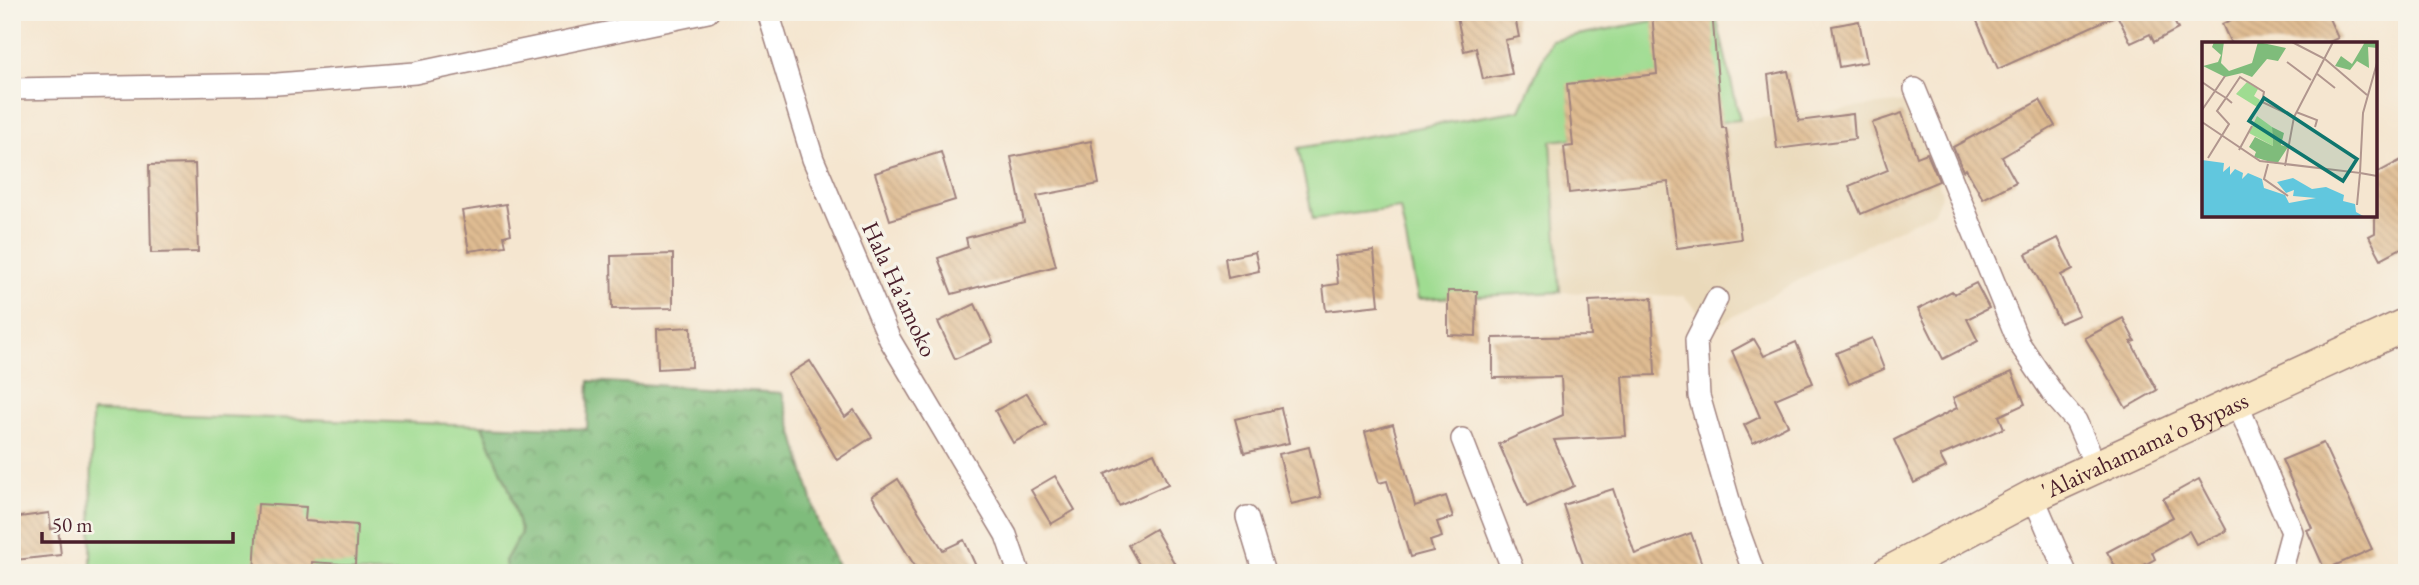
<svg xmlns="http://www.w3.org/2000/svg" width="2419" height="585" viewBox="0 0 2419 585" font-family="'EB Garamond',serif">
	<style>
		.built { fill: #ead9ba }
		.grass { fill: #9fdc91; stroke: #747e5e; stroke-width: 2 }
		.forest { fill: url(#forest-crowns); stroke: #646e53; stroke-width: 2 }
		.building { fill: url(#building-back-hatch) }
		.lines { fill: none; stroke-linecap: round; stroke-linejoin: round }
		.street-casing { stroke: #a0827e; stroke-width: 24 }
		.secondary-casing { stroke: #a0827e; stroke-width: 35 }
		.street { stroke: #fff; stroke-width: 21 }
		.secondary { stroke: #f9e7c3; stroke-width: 32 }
		.labels { text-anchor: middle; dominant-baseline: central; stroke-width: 7; stroke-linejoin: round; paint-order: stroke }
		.street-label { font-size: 24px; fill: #4a1f2b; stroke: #f7f3e8 }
		.inset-road { fill: none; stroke: #b1968e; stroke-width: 2 }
		.view { fill: #0f766e; fill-opacity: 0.15; stroke: #0f766e; stroke-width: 3.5 }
		.inset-edge { fill: none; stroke: #4a1f2b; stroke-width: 3.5 }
	</style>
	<defs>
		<pattern id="forest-crowns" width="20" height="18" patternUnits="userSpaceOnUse" patternTransform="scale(1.75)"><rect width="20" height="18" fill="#7fbc7b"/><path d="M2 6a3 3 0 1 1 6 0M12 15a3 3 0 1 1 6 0" fill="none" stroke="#6a9865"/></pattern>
		<pattern id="building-back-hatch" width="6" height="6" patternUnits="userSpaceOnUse" patternTransform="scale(1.75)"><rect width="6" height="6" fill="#dfbc92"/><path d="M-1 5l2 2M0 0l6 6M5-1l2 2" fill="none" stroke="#c1a17e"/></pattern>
	</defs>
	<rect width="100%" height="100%" fill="#f7f3e8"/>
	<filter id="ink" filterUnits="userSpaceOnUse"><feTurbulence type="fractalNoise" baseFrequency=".0143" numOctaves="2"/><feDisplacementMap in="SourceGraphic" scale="14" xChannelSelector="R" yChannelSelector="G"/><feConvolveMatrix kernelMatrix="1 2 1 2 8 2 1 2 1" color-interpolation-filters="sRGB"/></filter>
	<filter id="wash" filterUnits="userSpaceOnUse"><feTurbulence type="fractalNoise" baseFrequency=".00686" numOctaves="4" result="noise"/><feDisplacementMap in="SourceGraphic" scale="28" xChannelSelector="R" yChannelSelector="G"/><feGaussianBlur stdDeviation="1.57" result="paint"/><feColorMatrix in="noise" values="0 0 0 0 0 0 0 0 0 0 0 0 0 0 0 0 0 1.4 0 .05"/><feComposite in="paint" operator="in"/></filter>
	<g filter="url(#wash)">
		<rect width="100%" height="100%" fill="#f5e6d0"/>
		<!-- built -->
		<path class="built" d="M1906,102l36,91 -8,19 -99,48 -122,68 -29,-32 -124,-4 -9,-151z"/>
		<!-- grass -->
		<g class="grass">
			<path d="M1700,12h15l25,108 -189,21 9,151 -142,7 -18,-91 -87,11 -15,-71 222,-38 31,-70z"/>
			<path d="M92,412l390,13 28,66 11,42 -16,28 2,12h-416z"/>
		</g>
		<!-- forest -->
		<path class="forest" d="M589,381l193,12 37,132 21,48h-333l-2,-12 16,-28 -11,-42 -28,-66 105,4z"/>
		<g id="blocks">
			<!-- building -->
			<g class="building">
				<path d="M1456,12h58l5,25 -14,3 7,34 -29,5 -7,-31 -12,3z"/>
				<path d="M1652,12h60l10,116h4l15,111 -64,9 -9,-66 -99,11 -5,-46 9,-1 -6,-62 90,-10z"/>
				<path d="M1973,12h219l-18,9 4,8 -24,13 -4,-8 -19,9 -14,-28 -119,54z"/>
				<path d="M2248,12h78l12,26 -13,6h-94l-9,-20z"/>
				<path d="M1859,21l8,41 -28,5 -7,-41z"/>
				<path d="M1788,71l11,50 54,-7 2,25 -78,10 -9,-74z"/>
				<path d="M2040,100l15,26 -53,31 14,25 -33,17 -17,-30 -3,2 -10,-24z"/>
				<path d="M1902,113l15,44 10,-4 12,28 -78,33 -12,-28 39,-16 -16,-47z"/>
				<path d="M1091,141l8,43 -62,12 19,70 -104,28 -14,-36 30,-11 -2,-9 58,-16 -13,-65z"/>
				<path d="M941,152l14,48 -65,20 -15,-47z"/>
				<path d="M2407,157v88l-26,14 -12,-23 6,-3v-59z"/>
				<path d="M195,164l3,88 -47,1 -2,-88z"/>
				<path d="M506,204l5,30 -7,2 2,10 -37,5 -7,-40z"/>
				<path d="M2058,238l15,31 -12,6 18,40 -19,8 -34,-69z"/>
				<path d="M1374,251l5,54 -53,6 -3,-25 15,-2 -3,-28z"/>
				<path d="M1255,252l4,19 -31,7 -3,-20z"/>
				<path d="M673,254v54l-61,1 -1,-53z"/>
				<path d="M1976,283l13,25 -22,11 11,22 -35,18 -25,-50 34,-18 2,3z"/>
				<path d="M1448,291h29l-1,45 -28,-1z"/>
				<path d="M1652,298l3,77 -33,1 4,60 -72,4 20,46 -47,21 -28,-63 64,-29 -2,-38 -68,1v-40l98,-2 -2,-35z"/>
				<path d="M975,304l18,38 -38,17 -17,-37z"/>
				<path d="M2123,318l12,23 -4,1 26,48 -31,18 -41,-70z"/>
				<path d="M691,327l1,40 -34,2 -1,-40z"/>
				<path d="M1872,338l12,31 -35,15 -13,-31z"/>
				<path d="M1754,339l10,17 32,-14 17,41 -38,16 13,26 -35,18 -9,-18 16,-8 -28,-66z"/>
				<path d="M810,361l35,56 9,-7 18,27 -35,23 -49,-85z"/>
				<path d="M2012,372l13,32 -26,12 5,12 -64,28 6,11 -32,16 -20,-43 63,-32 -4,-10z"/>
				<path d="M1027,393l19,32 -33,18 -18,-32z"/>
				<path d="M1281,408l8,35 -45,10 -9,-34z"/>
				<path d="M1393,424l22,82 31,-10 7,21 -16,5 5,15 -12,4 3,10 -23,6 -23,-76 -8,2 -14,-51z"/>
				<path d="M2323,443l49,106 -47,21 -18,-40 5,-2 -30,-68z"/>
				<path d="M1309,447l12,50 -30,7 -12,-50z"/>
				<path d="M1154,453l14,31 -49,22 -14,-32z"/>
				<path d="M1055,476l20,34 -24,14 -20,-34z"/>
				<path d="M898,479l45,71 21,-10 15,33h-60l-47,-77z"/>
				<path d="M2199,479l28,52 -31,13 -7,-13 -37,21 3,7 -25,14h-11l-12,-21 66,-35 -10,-18z"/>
				<path d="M1613,489l22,65 56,-21 14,40h-119l-23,-68z"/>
				<path d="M258,504l48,3 -1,14 52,4 -2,40 -43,-3 -1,11h-57z"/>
				<path d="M49,513l2,16 7,-1 3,27 -46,5 -3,-7v-35z"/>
				<path d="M1155,529l25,44h-36l-16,-28z"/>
			</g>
		</g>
	</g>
	<g filter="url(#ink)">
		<use href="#blocks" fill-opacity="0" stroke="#a0827e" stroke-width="2"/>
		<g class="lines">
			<!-- street casing -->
			<g class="street-casing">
				<g id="street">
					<path d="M768,12l45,147 77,181 116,195 13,38"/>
					<path d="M12,89l265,-5 138,-11 293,-61"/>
					<path d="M1915,89l104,254 37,55 20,23 20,46"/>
					<path d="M1717,299l-21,41 3,56 36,125 19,52"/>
					<path d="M2237,403l55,129 -9,33 3,8"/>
					<path d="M1462,439l52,134"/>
					<path d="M2033,496l33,77"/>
					<path d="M1247,517l17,56"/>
				</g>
			</g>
			<!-- secondary casing -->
			<g class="secondary-casing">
				<g id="secondary">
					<path id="s1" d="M1888,573l145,-77 374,-172"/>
				</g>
			</g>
			<!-- street -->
			<use href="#street" class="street"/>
			<!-- secondary -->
			<use href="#secondary" class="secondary"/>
		</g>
	</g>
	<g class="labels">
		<!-- street labels -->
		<g class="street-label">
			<text transform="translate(900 289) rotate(65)">Hala Ha'amoko</text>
			<text stroke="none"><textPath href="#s1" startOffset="287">'Alaivahamama'o Bypass</textPath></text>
		</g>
	</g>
	<!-- overview -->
	<g transform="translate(2202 42)">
		<rect width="175" height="175" fill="#f5e6d0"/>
		<path d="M45,40l11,7 -4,7 6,4 -3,7 -21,-13zM55,74l15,11 1,19 -24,-13z" fill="#9fdc91"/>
		<path d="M12,0h10l-3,21 8,8 23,-8 6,-21 28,6 -8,13 -11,-2 -15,18 -10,-4 -17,4 -22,-11 15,-4 3,-7 -9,-8zM163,0h12v6l-9,-1 1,21 -12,-7 -7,9 -15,-4 6,-10 11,8zM70,85l12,6 -3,12 7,2 -11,17 -23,-7 2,-5 -7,-5 6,-10 18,9z" fill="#7fbc7b"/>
		<path d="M0,118l22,3 -1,9 7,-6v9l5,-6 8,4 -1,6 6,-6 14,6 2,9 21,7 4,8 27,-5 -23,-2 1,-6 -8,3 -9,-11 16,-4 19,11 14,-2 18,8 -1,6 12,3 1,8 9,5h-163z" fill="#61c7de"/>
		<path class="inset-road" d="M90,0l33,17 42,36M85,20l24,18M114,31l19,15M23,34l-10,15 11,7 14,-21 24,15 -2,10 32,15M0,40l13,9 -13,19M94,70l21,8 -2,7M0,80l58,39 100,12 3,-60 14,-50M37,108l13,-24M6,116l21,-34 -12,-13 9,-13 6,5M66,122l-4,15 24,17M83,124l9,-49 39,-75M155,163l3,-32 17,3"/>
		<path class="view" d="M62,56l93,61 -14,22 -94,-60z"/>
		<rect width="175" height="175" class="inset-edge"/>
	</g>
	<!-- margin -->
	<rect width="2419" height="585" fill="none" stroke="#f7f3e8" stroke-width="42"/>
	<!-- scale -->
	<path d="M42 532v10h191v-10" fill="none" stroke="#4a1f2b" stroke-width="3.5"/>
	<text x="52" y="532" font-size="21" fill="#4a1f2b" stroke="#f7f3e8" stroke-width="5" paint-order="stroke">50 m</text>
</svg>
